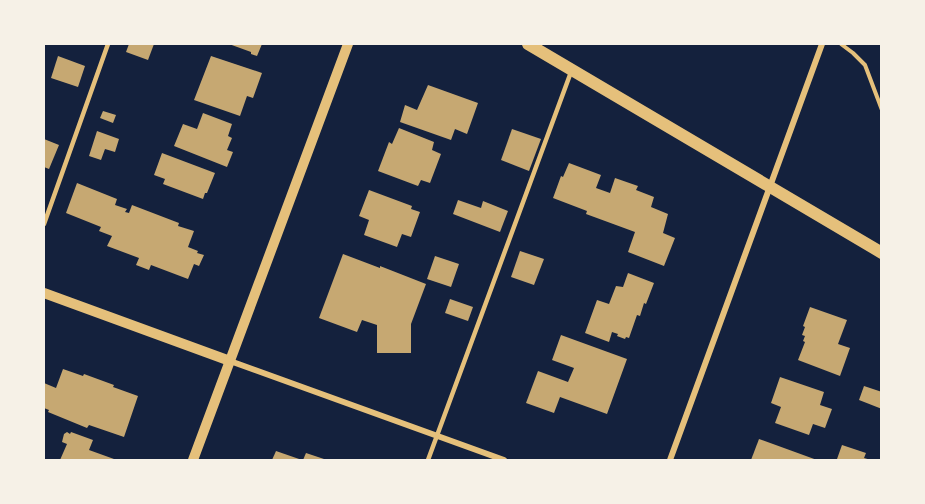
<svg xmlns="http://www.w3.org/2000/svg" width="925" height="504" viewBox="0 0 925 504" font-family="Inter,sans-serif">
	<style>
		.building { fill: #c6a872 }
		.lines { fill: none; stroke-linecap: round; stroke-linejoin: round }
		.path { stroke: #e5c07b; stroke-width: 4 }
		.service { stroke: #e5c07b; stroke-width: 4.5 }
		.minor { stroke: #e5c07b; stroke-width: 6 }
		.tertiary { stroke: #e5c07b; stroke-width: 10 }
		.secondary { stroke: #e5c07b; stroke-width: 12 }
	</style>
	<rect width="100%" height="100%" fill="#14213d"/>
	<!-- building -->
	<g class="building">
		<path d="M129,44h25l-6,16 -22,-8z"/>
		<path d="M229,44h33l-5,12 -6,-2v-2z"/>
		<path d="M58,56l27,10 -7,21 -27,-9z"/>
		<path d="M211,56l51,17 -9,25 -6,-2 -7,20 -46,-16z"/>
		<path d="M428,85l50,18 -11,31 -12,-5 -4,11 -51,-18 5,-17 12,5z"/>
		<path d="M103,111l13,4 -3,8 -13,-5z"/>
		<path d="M203,113l29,11 -4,12 4,2 -5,12 6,2 -6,15 -53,-21 9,-22 14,5z"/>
		<path d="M399,128l35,14 -2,8 9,4 -11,29 -9,-3 -3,6 -40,-15 11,-29 3,2z"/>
		<path d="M512,129l29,10 -12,32 -28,-11z"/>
		<path d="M97,131l22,8 -4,13 -10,-3 -4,11 -12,-4z"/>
		<path d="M44,139l15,6 -10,24 -5,-2z"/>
		<path d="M162,153l53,20 -8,20h-2l-2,6 -40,-15 2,-5 -11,-4z"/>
		<path d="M569,163l32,12 -5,13 14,5 5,-15 23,8 -2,4 18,7 -3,10 17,7 -5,19 12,5 -11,28 -36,-14 7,-20 -49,-18 1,-3 -34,-13 8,-22 2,1z"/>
		<path d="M77,183l40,16 -2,6 12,4 -2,3 4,1 3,-8 47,18 -1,3 16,5 -6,16 10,4 -1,2 7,2 -5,11 -5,-2 -6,15 -37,-14 -2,5 -13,-5 3,-7 -32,-12 5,-10 -13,-5 2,-4 -35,-14z"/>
		<path d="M369,190l43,16 -1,3 9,3 -9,25 -9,-3 -5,13 -33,-12 5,-15 -10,-4z"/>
		<path d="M458,200l23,8 2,-7 25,10 -8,21 -47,-18z"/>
		<path d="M520,251l24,8 -10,26 -23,-8z"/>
		<path d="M343,254l37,14v-2l46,18 -15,40v29h-34v-28l-15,-5 -5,12 -38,-14z"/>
		<path d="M435,256l24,8 -8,23 -24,-8z"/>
		<path d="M628,273l26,10 -8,21 -2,-1 -4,13 -3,-1 -8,23 -3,-1 -1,2 -8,-3 1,-2 -6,-2 -3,10 -24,-9 12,-33 12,4 7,-18 7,1z"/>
		<path d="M450,299l23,8 -5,14 -23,-8z"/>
		<path d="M810,307l37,13 -9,24 12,4 -10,28 -42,-16 7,-18 -2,-1 2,-5 -3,-1 3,-8 -2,-1z"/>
		<path d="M561,335l66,24 -20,55 -47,-17 -6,16 -28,-10 12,-32 30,11 6,-14 -22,-8z"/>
		<path d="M63,369l20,7 1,-2 30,11 -1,2 25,9 -14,41 -35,-12 -2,3 -39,-16 1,-2 -5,-2v-25l12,5z"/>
		<path d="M780,377l44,15 -4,13 12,4 -7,19 -12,-4 -4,11 -34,-12 6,-16 -10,-4z"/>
		<path d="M864,386l18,6v17l-23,-9z"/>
		<path d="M67,432l3,2 1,-2 22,8 -4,10 25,9 -1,1h-53l7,-16 -5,-2 2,-8z"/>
		<path d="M759,439l58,21h-66z"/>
		<path d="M842,445l24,8 -2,5 7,2h-30l-4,-1z"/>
		<path d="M276,451l26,9h-30z"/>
		<path d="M306,453l21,7h-24z"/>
	</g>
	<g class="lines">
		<!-- path -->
		<path class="path" d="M841,44l12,9 12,12 17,45"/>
		<!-- service -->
		<g class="service">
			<path d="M44,224l64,-180"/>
			<path d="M428,460l143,-388"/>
		</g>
		<!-- minor -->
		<g class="minor">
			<path d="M230,361l274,99"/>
			<path d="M670,460l152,-416"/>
		</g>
		<!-- tertiary -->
		<g class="tertiary">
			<path d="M44,293l186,68"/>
			<path d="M193,460l155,-416"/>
		</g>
		<!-- secondary -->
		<path class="secondary" d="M528,44l354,209"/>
	</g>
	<!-- border -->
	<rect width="925" height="504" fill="none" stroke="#f6f1e7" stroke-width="90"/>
</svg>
